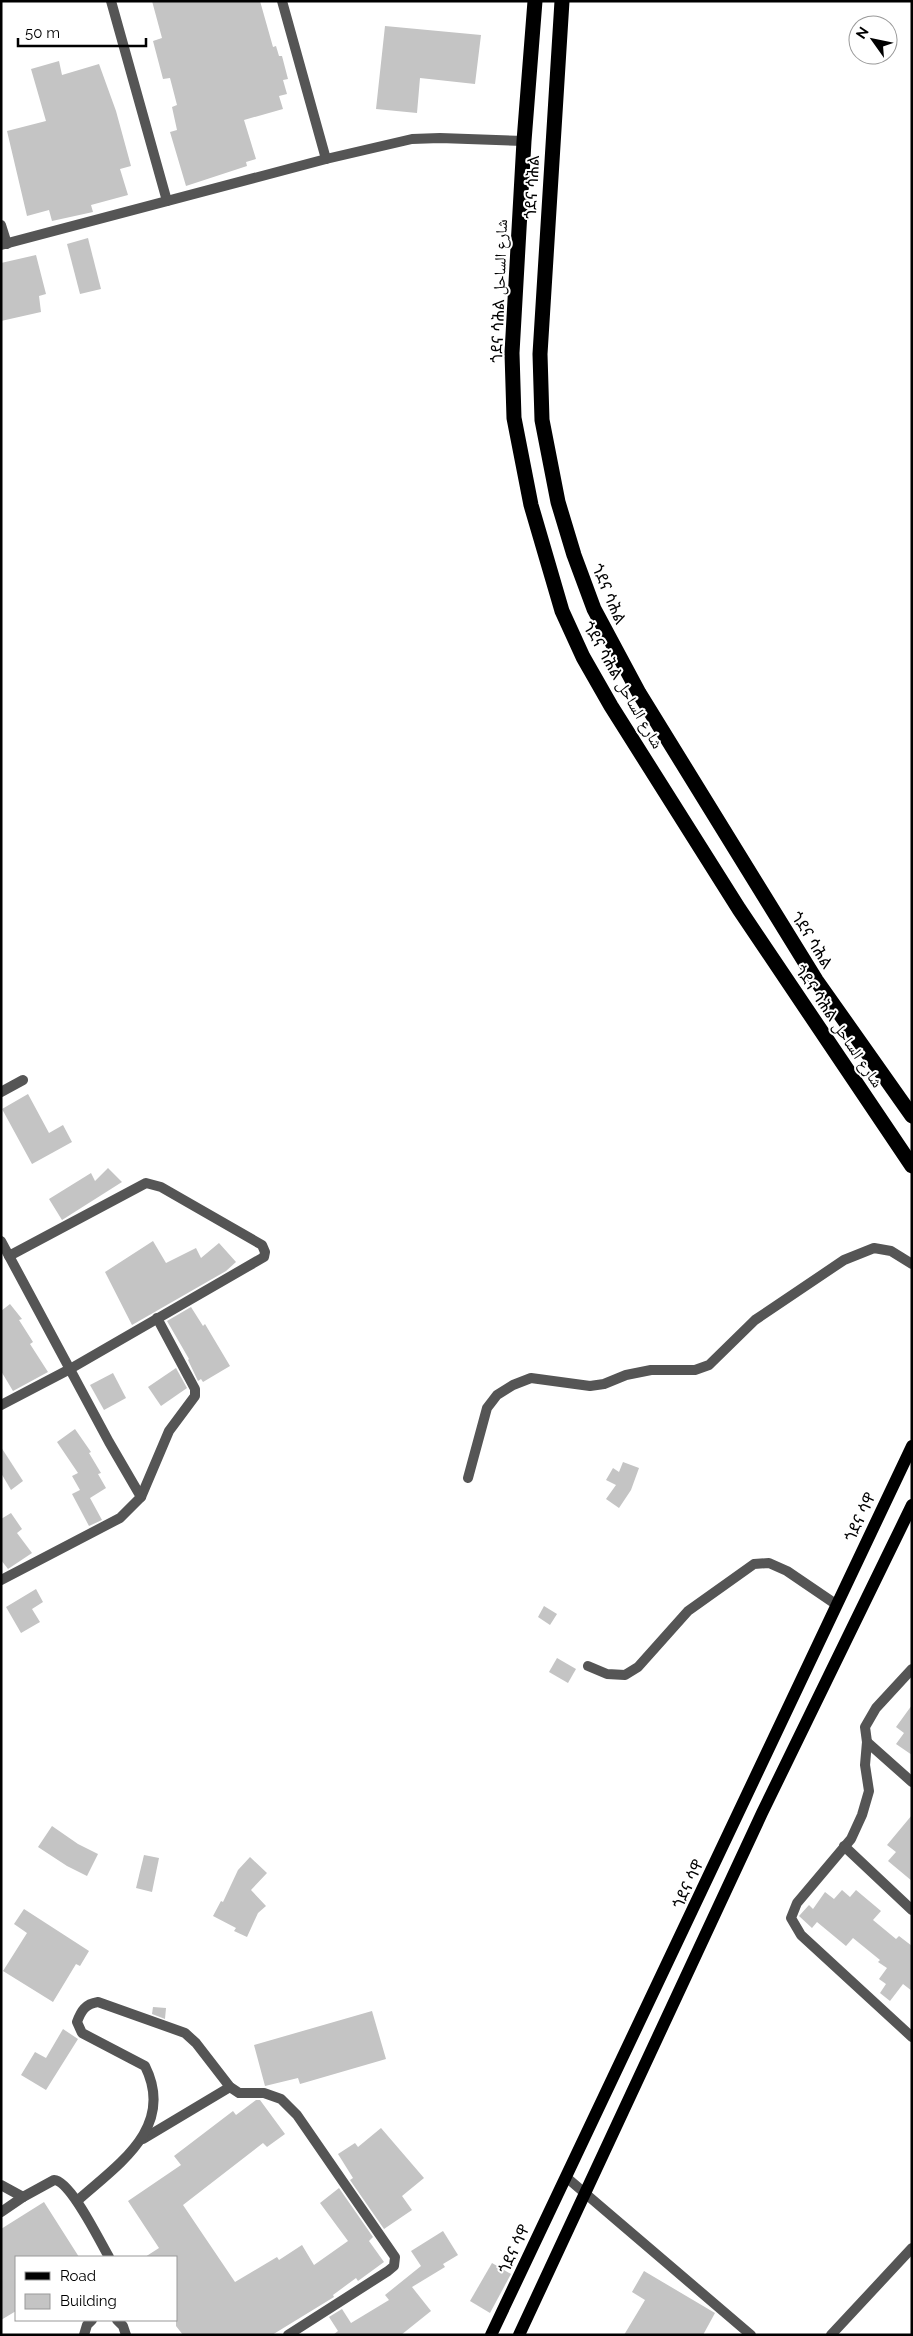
<svg xmlns="http://www.w3.org/2000/svg" width="913" height="2336" viewBox="0 0 913 2336" font-family="Raleway,'Noto Naskh Arabic','Noto Sans Ethiopic',sans-serif">
	<style>
		.building { fill: #c4c4c4 }
		.lines { fill: none; stroke-linecap: round; stroke-linejoin: round }
		.lane { stroke: #555; stroke-width: 10 }
		.street { stroke: #555; stroke-width: 10 }
		.primary { stroke: #000; stroke-width: 12 }
		.highway { stroke: #000; stroke-width: 15 }
		.labels { text-anchor: middle; dominant-baseline: central; stroke-width: 4; stroke-linejoin: round; paint-order: stroke }
		.street-label { font-size: 16px; fill: #000; stroke: #fff }
	</style>
	<rect width="100%" height="100%" fill="#fff"/>
	<!-- building -->
	<g class="building">
		<path d="M152,1h108l13,46 3,-1 3,10h3l6,23 -5,1 4,14 -8,2 4,13 -39,11 12,39 -10,3 1,4 -61,20 -16,-54 7,-2 -5,-23 5,-2 -7,-27 -7,1 -10,-38 9,-3z"/>
		<path d="M385,26l96,9 -6,49 -55,-6 -3,35 -41,-4z"/>
		<path d="M59,61l3,14 37,-11 17,47 15,55 -11,3 8,26 -37,10 2,7 -41,9 -3,-11 -22,6 -20,-85 39,-10 -15,-52z"/>
		<path d="M88,238l13,51 -21,5 -13,-50z"/>
		<path d="M36,255l10,39 -7,2 2,16 -40,9v-58z"/>
		<path d="M28,1094l21,39 14,-8 9,17 -40,22 -30,-55z"/>
		<path d="M108,1168l14,14 -60,38 -13,-21 42,-26 4,8z"/>
		<path d="M153,1241l13,22 30,-15 5,10 18,-15 17,19 -10,9 -94,54 -27,-53z"/>
		<path d="M10,1304l12,15 -3,1 14,22 -3,2 18,28 -35,19 -12,-20v-60z"/>
		<path d="M191,1307l12,19 2,-2 25,42 -27,16 -2,-3 -3,2 -10,-21 1,-1 -22,-38z"/>
		<path d="M176,1368l11,20 -26,18 -13,-19z"/>
		<path d="M113,1373l13,25 -22,12 -14,-25z"/>
		<path d="M75,1429l16,23 -2,1 12,20 -3,1 8,14 -16,10 12,22 -13,6 -17,-32 8,-4 -8,-14 6,-3 -21,-31z"/>
		<path d="M1,1447l22,34 -12,9 -10,-17z"/>
		<path d="M623,1462l16,6 -8,22 -12,18 -13,-9 10,-14 -10,-5 7,-12 6,4z"/>
		<path d="M11,1513l11,16 -5,4 15,20 -24,16 -7,-9v-41z"/>
		<path d="M36,1589l7,13 -11,7 8,13 -19,11 -15,-26z"/>
		<path d="M544,1606l13,8 -7,11 -12,-8z"/>
		<path d="M557,1658l19,11 -8,14 -19,-11z"/>
		<path d="M912,1705v50l-16,-11 8,-11 -8,-6z"/>
		<path d="M912,1815v66l-24,-20 8,-9 -9,-7z"/>
		<path d="M52,1826l26,18 20,10 -11,22 -20,-10 -29,-19z"/>
		<path d="M144,1855l15,3 -7,34 -16,-4z"/>
		<path d="M250,1857l17,16 -16,17 15,16 -8,7 -11,24 -13,-6 2,-3 -23,-12 8,-15 2,1 15,-32z"/>
		<path d="M842,1890l8,7 6,-7 25,21 -8,9 23,19 3,-3 13,10v45l-9,-7 -13,17 -10,-8 6,-9 -7,-5 8,-11 -9,-6 2,-2 -27,-22 -7,8 -29,-24 -5,6 -13,-12 10,-11 4,4 12,-17 9,7z"/>
		<path d="M24,1909l65,42 -9,15 -4,-2 -23,38 -50,-31 24,-38 -13,-9z"/>
		<path d="M153,2007l13,1 -1,11 -13,-5z"/>
		<path d="M372,2011l14,48 -86,25 -2,-6 -33,8 -11,-41z"/>
		<path d="M63,2029l15,10 -32,51 -25,-15 14,-23 11,6z"/>
		<path d="M256,2100h4l25,34 -18,13 -4,-4 -80,62 52,77 42,-25 2,3 23,-15 12,20 34,-24 -28,-38 19,-15 34,49 -4,4 15,21 -26,19 -2,-3 -23,17 1,2 -62,38h-89l-7,-9v-69h-31l14,-9 -31,-47 53,-36 -7,-9 59,-45 3,4z"/>
		<path d="M381,2128l43,50 -22,18 10,14 -28,19 -34,-49 3,-2 -15,-24 17,-11 3,4z"/>
		<path d="M44,2202l35,55h-63v54l-15,9v-91z"/>
		<path d="M443,2231l15,24 -15,9 2,3 -33,20 19,24 -30,24h-68l5,-4 -9,-14 13,-8 9,14 38,-23 -4,-5 36,-29 -10,-15z"/>
		<path d="M492,2263l19,11 -21,39 -20,-12z"/>
		<path d="M644,2271l71,42 -12,22h-79l21,-35 -13,-8z"/>
	</g>
	<g class="lines">
		<!-- lane -->
		<g class="lane">
			<path d="M468,1478l19,-70 10,-13 16,-10 18,-7 59,8 14,-2 22,-9 25,-5h44l14,-5 46,-45 89,-60 30,-12 17,3 21,13"/>
			<path d="M143,2139l87,-52"/>
			<path d="M1,2185l22,12 31,-17c17,1 46,62 55,77"/>
			<path d="M77,2201c40,-36 99,-73 68,-135l-63,-33 -5,-11c4,-11 8,-18 21,-20l87,31 11,10 34,44 9,6h25l17,6 16,16 98,142 -1,9 -6,5 -100,64"/>
			<path d="M1,2212l22,-15"/>
			<path d="M117,2320l6,6 3,9"/>
			<path d="M84,2335l3,-10 5,-5"/>
		</g>
		<!-- street -->
		<g class="street">
			<path d="M111,1l56,200"/>
			<path d="M282,1l44,158"/>
			<path d="M1,225l6,19"/>
			<path d="M1,245l325,-86 86,-20 28,-1 84,3"/>
			<path d="M1,1092l22,-12"/>
			<path d="M1,1241l108,201 32,55 -21,21 -119,62"/>
			<path d="M1,1405l69,-36 194,-112 1,-5 -3,-7 -101,-58 -15,-4 -137,73"/>
			<path d="M141,1497l28,-66 26,-35v-7l-38,-71"/>
			<path d="M588,1666l19,8 18,1 13,-8 50,-56 66,-47 15,-1 18,8 50,34"/>
			<path d="M912,1669l-36,39 -11,19 2,15 -2,23 4,26 -7,24 -11,24 -54,64 -6,15 10,17 111,102"/>
			<path d="M867,1742l45,40"/>
			<path d="M844,1846l68,64"/>
			<path d="M566,2177l185,158"/>
			<path d="M831,2335l81,-87"/>
		</g>
		<!-- primary -->
		<g class="primary">
			<path d="M491,2335l421,-889"/>
			<path d="M519,2335l243,-522 150,-308"/>
		</g>
		<!-- highway -->
		<g class="highway">
			<path d="M535,1l-11,140 -12,212 2,65 17,87 31,106 21,46 28,49 128,203 173,257"/>
			<path d="M562,1l-22,353 2,66 16,82 16,53 20,54 45,84 177,287 96,136"/>
		</g>
	</g>
	<g class="labels">
		<!-- street labels -->
		<g class="street-label">
			<text transform="translate(532 187) rotate(-87)">ጎደና ሳሕል</text>
			<text transform="translate(499 291) rotate(-88)">ጎደና ሳሕል شارع الساحل</text>
			<text transform="translate(609 594) rotate(67)">ጎደና ሳሕል</text>
			<text transform="translate(623 685) rotate(60)">ጎደና ሳሕል شارع الساحل</text>
			<text transform="translate(812 940) rotate(58)">ጎደና ሳሕል</text>
			<text transform="translate(839 1026) rotate(56)">ጎደና ሳሕል شارع الساحل</text>
			<text transform="translate(860 1517) rotate(-65)">ጎደና ሳዋ</text>
			<text transform="translate(688 1884) rotate(-65)">ጎደና ሳዋ</text>
			<text transform="translate(514 2249) rotate(-65)">ጎደና ሳዋ</text>
		</g>
	</g>
	<!-- border -->
	<rect width="913" height="2336" fill="none" stroke="#000000" stroke-width="5"/>
	<!-- legend -->
	<rect x="15" y="2256" width="162" height="65" fill="#ffffff" stroke="#999999"/>
	<rect x="25" y="2272" width="25" height="8" fill="#000000" stroke="#999999"/>
	<text x="60" y="2281" font-size="15" fill="#000000">Road</text>
	<rect x="25" y="2294" width="25" height="15" fill="#c4c4c4" stroke="#999999"/>
	<text x="60" y="2306" font-size="15" fill="#000000">Building</text>
	<!-- north arrow -->
	<g transform="translate(873 40) rotate(303)"><circle r="24" fill="#ffffff" stroke="#999999"/>
	<path d="M0-4L9 19L0 12L-9 19Z" fill="#000000"/>
	<text y="-8" font-size="14" font-weight="bold" text-anchor="middle" fill="#000000">N</text>
	</g>
	<!-- scale -->
	<path d="M18 38v8h128v-8" fill="none" stroke="#000000" stroke-width="2.5"/>
	<text x="25" y="38" font-size="15" fill="#000000" stroke="#ffffff" stroke-width="4" paint-order="stroke">50 m</text>
</svg>
